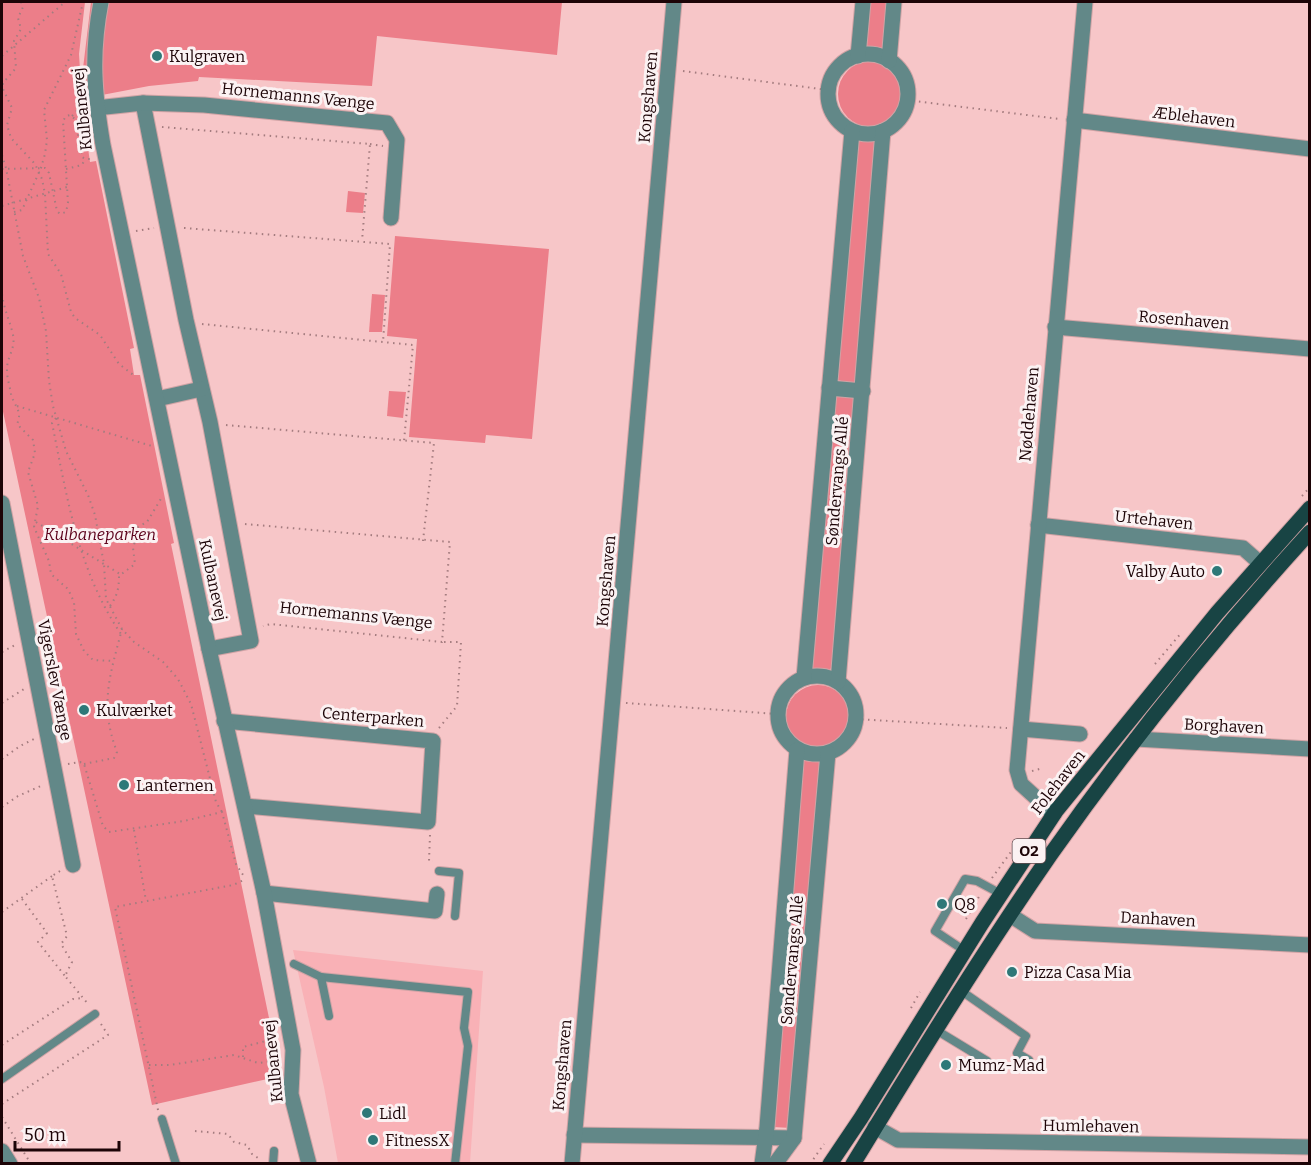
<svg xmlns="http://www.w3.org/2000/svg" width="1311" height="1165" viewBox="0 0 1311 1165" font-family="Bitter,serif">
	<style>
		.built { fill: #f9b1b6 }
		.green { fill: #ec7e89 }
		.lines { fill: none; stroke-linecap: round; stroke-linejoin: round }
		.service-casing { stroke: #d0a3a5; stroke-width: 10 }
		.minor-casing { stroke: #d0a3a5; stroke-width: 17 }
		.tertiary-casing { stroke: #d0a3a5; stroke-width: 17 }
		.primary-casing { stroke: #d0a3a5; stroke-width: 17 }
		.path { stroke: #a47c7f; stroke-width: 2; stroke-dasharray: 1.5 4.5; stroke-linecap: butt }
		.service { stroke: #628888; stroke-width: 8 }
		.minor { stroke: #628888; stroke-width: 15 }
		.tertiary { stroke: #628888; stroke-width: 15 }
		.primary { stroke: #184444; stroke-width: 15 }
		.poi-dot { fill: #2e7878; stroke: #fbf2f3; stroke-width: 2 }
		.labels { text-anchor: middle; dominant-baseline: central; stroke-width: 6; stroke-linejoin: round; paint-order: stroke }
		.shield { fill: #fbf2f3; stroke: #604b4e; stroke-width: 1.5 }
		.shield-label { font-size: 15px; font-weight: bold; fill: #1d0407 }
		.poi-label { font-size: 16px; fill: #1d0407; stroke: #fbf2f3; text-anchor: start }
		.street-label { font-size: 16px; fill: #1d0407; stroke: #fbf2f3 }
		.park-label { font-size: 16px; font-style: italic; fill: #5c011a; stroke: #fbf2f3 }
	</style>
	<rect width="100%" height="100%" fill="#f7c6c8"/>
	<!-- built -->
	<path class="built" d="M293,950l190,21 -13,192h-132l-14,-76z"/>
	<!-- green -->
	<g class="green">
		<path d="M2,2h83l-6,52 2,31 10,-83h471l-5,53 -180,-19 -5,50 -173,-9 -1,4 -49,5 -68,13 9,63 6,-1 38,187 -4,1 4,26h6l34,168 -3,1 110,532 -129,29 -150,-698z"/>
		<path d="M868,2h20l-5,46 -15,1 -3,-3z"/>
		<circle cx="871" cy="94" r="33"/>
		<path d="M871,139l5,3 -21,239 -2,2 -17,-3 21,-238 2,-2z"/>
		<path d="M348,191l17,2 -2,20 -17,-1z"/>
		<path d="M395,236l154,13 -17,190 -46,-4 -1,8 -76,-6 8,-98 -30,-3z"/>
		<path d="M372,294l13,1 -3,37h-13z"/>
		<path d="M389,391l17,1 -3,26 -16,-2z"/>
		<path d="M837,396l17,1 -22,269 -2,4h-15l-2,-2 -1,-4 23,-266z"/>
		<circle cx="818" cy="717" r="32"/>
		<path d="M804,761l19,1 -32,366 -18,-1z"/>
	</g>
	<g class="lines">
		<!-- service casing -->
		<g class="service-casing">
			<g id="service">
				<path d="M439,871l20,2 -4,43"/>
				<path d="M965,951l-30,-20 30,-52 12,2 24,13"/>
				<path d="M294,964l27,13 147,15 -4,36 4,18 -13,118"/>
				<path d="M321,977l8,39"/>
				<path d="M960,990l66,46 -9,17 12,7"/>
				<path d="M936,1030l51,31"/>
				<path d="M2,1079l93,-65"/>
				<path d="M162,1119l14,45"/>
				<path d="M273,1164l1,-13"/>
			</g>
		</g>
		<!-- minor casing -->
		<g class="minor-casing">
			<g id="minor">
				<circle cx="868" cy="94" r="40"/>
				<path d="M858,56l5,-54"/>
				<path d="M889,61l5,-59"/>
				<path d="M143,103l43,217 24,102 41,219 -42,8"/>
				<path d="M96,108l47,-5 61,2 183,18 10,17 -6,78"/>
				<path d="M1074,120l236,29"/>
				<path d="M1055,327l255,22"/>
				<path d="M829,388l34,3"/>
				<path d="M157,399l44,-10"/>
				<path d="M2,503l71,362"/>
				<path d="M1038,525l205,23 17,15"/>
				<circle cx="817" cy="715" r="39"/>
				<path d="M804,678l48,-547"/>
				<path d="M838,682l45,-551"/>
				<path d="M224,721l209,20 -5,81 -183,-16"/>
				<path d="M1021,729l59,5"/>
				<path d="M1136,739l174,10"/>
				<path d="M1054,814l-33,-30 -4,-14 68,-768"/>
				<path d="M264,893l171,18 2,-17"/>
				<path d="M1010,915l25,16 275,14"/>
				<path d="M875,1127l23,13 412,7"/>
				<path d="M574,1135l220,3"/>
				<path d="M572,1164l102,-1162"/>
				<path d="M762,1164l5,-37 30,-377"/>
				<path d="M775,1164l19,-26 34,-385"/>
			</g>
		</g>
		<!-- tertiary casing -->
		<g class="tertiary-casing">
			<g id="tertiary">
				<path d="M101,2c-10,51 -7,91 2,143l106,504 55,244 29,157 -2,44 18,70"/>
				<path d="M2,1151l8,13"/>
			</g>
		</g>
		<!-- primary casing -->
		<g class="primary-casing">
			<g id="primary">
				<path d="M830,1164l31,-46 121,-195 74,-112 161,-198 93,-105"/>
				<path d="M853,1164c64,-105 128,-209 198,-310 79,-112 166,-220 259,-322"/>
			</g>
		</g>
		<!-- path -->
		<g class="path">
			<path d="M21,2l2,5 -5,11 3,11 -7,12 2,27 -13,15v6l9,19 -5,17 4,13 24,26 7,15 3,15 3,60 13,20 10,38 4,6 25,17 19,29 17,13"/>
			<path d="M2,56l63,-54"/>
			<path d="M683,71l145,19"/>
			<path d="M907,100l152,19"/>
			<path d="M72,116l10,-11"/>
			<path d="M162,127l208,17 -8,97"/>
			<path d="M370,144l13,2"/>
			<path d="M2,155l4,13 17,88 16,42 7,33 3,50 4,25 13,45 22,44 7,20 9,49 2,35 16,30 12,13 29,20 15,17 13,25 25,98 6,10"/>
			<path d="M2,169l43,-1 4,5 8,38 3,3 6,-2 2,-9 -5,-82 3,-5 4,-1 5,4 7,38 3,2h6"/>
			<path d="M66,169l16,-4 3,-6"/>
			<path d="M2,206l65,-19"/>
			<path d="M14,212l8,-2 19,-42 4,-14 2,-14 -3,-30 27,-55 12,-53"/>
			<path d="M184,228l206,16 -7,98"/>
			<path d="M136,231l18,-3"/>
			<path d="M2,294c2,16 8,27 11,41 3,14 -7,23 -6,36 0,7 3,16 4,23 3,12 12,17 6,30l16,16 2,13 -7,19 10,34 -4,21 15,34 2,13 17,15 6,13 2,32 8,17 9,9 20,1"/>
			<path d="M202,324l211,21 -9,96"/>
			<path d="M17,406l135,40"/>
			<path d="M56,418l-4,5c15,74 26,148 69,211"/>
			<path d="M226,425l208,18 -11,98"/>
			<path d="M1302,496l8,-9"/>
			<path d="M36,522l84,52"/>
			<path d="M245,524l205,18 -8,100 -171,-18 -8,2"/>
			<path d="M110,606c7,-10 9,-17 9,-30l16,-12 -2,-16 3,-10v-10l11,-6 15,-25"/>
			<path d="M2,652l13,-7"/>
			<path d="M1155,664l27,-32"/>
			<path d="M2,703l22,-14"/>
			<path d="M626,703l151,11"/>
			<path d="M856,719l151,9"/>
			<path d="M439,728l18,-22 4,-64h-19"/>
			<path d="M2,759l18,-13 14,-7"/>
			<path d="M68,764l12,-2 4,2 19,62 6,6 75,-11 38,-9 14,52 9,14"/>
			<path d="M84,764l30,-6 3,-6c-18,-47 -7,-77 5,-123"/>
			<path d="M1032,771l11,-3"/>
			<path d="M2,807l16,-11 25,-11"/>
			<path d="M134,830l12,71"/>
			<path d="M430,835l-1,26h4"/>
			<path d="M60,871l-8,5 15,60 -6,8 11,18 -7,14 23,28"/>
			<path d="M992,878l21,-29"/>
			<path d="M22,899l25,34 -9,9 27,34"/>
			<path d="M2,912l50,-36"/>
			<path d="M966,919l14,-24"/>
			<path d="M911,1008l9,-16"/>
			<path d="M2,1045l71,-46 10,-1"/>
			<path d="M243,1057v-10l34,-9"/>
			<path d="M149,1065h21l64,-10 24,8 20,-2"/>
			<path d="M2,1104l106,-69 -7,-11"/>
			<path d="M158,1110l-43,-203 118,-22 13,-6"/>
			<path d="M2,1117l29,47"/>
			<path d="M195,1131l33,3 6,8 13,3 5,9 9,6"/>
			<path d="M810,1164l14,-20"/>
		</g>
		<!-- service -->
		<use href="#service" class="service"/>
		<!-- minor -->
		<use href="#minor" class="minor"/>
		<!-- tertiary -->
		<use href="#tertiary" class="tertiary"/>
		<!-- primary -->
		<use href="#primary" class="primary"/>
	</g>
	<!-- markers -->
	<g class="poi-dot">
		<circle cx="157" cy="56" r="6"/>
		<circle cx="1217" cy="571" r="6"/>
		<circle cx="84" cy="710" r="6"/>
		<circle cx="124" cy="785" r="6"/>
		<circle cx="942" cy="904" r="6"/>
		<circle cx="1012" cy="972" r="6"/>
		<circle cx="946" cy="1065" r="6"/>
		<circle cx="367" cy="1113" r="6"/>
		<circle cx="373" cy="1140" r="6"/>
	</g>
	<g class="labels">
		<!-- shield labels -->
		<rect class="shield" x="1012.5" y="839" width="33" height="24" rx="4.5"/>
		<g class="shield-label">
			<text x="1029" y="851">O2</text>
		</g>
		<!-- poi labels -->
		<g class="poi-label">
			<text x="169" y="56">Kulgraven</text>
			<text x="1205" y="571" text-anchor="end">Valby Auto</text>
			<text x="96" y="710">Kulværket</text>
			<text x="136" y="785">Lanternen</text>
			<text x="954" y="904">Q8</text>
			<text x="1024" y="972">Pizza Casa Mia</text>
			<text x="958" y="1065">Mumz-Mad</text>
			<text x="379" y="1113">Lidl</text>
			<text x="385" y="1140">FitnessX</text>
		</g>
		<!-- street labels -->
		<g class="street-label">
			<text transform="translate(298 96) rotate(6)">Hornemanns Vænge</text>
			<text transform="translate(648 97) rotate(-85)">Kongshaven</text>
			<text transform="translate(82 109) rotate(-96)">Kulbanevej</text>
			<text transform="translate(1194 117) rotate(7)">Æblehaven</text>
			<text transform="translate(1184 320) rotate(5)">Rosenhaven</text>
			<text transform="translate(1029 414) rotate(-85)">Nøddehaven</text>
			<text transform="translate(837 481) rotate(-85)">Søndervangs Allé</text>
			<text transform="translate(1154 520) rotate(6)">Urtehaven</text>
			<text transform="translate(213 580) rotate(78)">Kulbanevej</text>
			<text transform="translate(606 581) rotate(-85)">Kongshaven</text>
			<text transform="translate(356 615) rotate(6)">Hornemanns Vænge</text>
			<text transform="translate(55 680) rotate(79)">Vigerslev Vænge</text>
			<text transform="translate(373 717) rotate(5)">Centerparken</text>
			<text transform="translate(1224 726) rotate(3)">Borghaven</text>
			<text transform="translate(1058 782) rotate(-52)">Folehaven</text>
			<text transform="translate(1158 919) rotate(3)">Danhaven</text>
			<text transform="translate(792 960) rotate(-85)">Søndervangs Allé</text>
			<text transform="translate(273 1061) rotate(-96)">Kulbanevej</text>
			<text transform="translate(562 1065) rotate(-85)">Kongshaven</text>
			<text transform="translate(1091 1126) rotate(1)">Humlehaven</text>
		</g>
		<!-- park labels -->
		<g class="park-label">
			<text x="100" y="534">Kulbaneparken</text>
		</g>
	</g>
	<!-- border -->
	<rect width="1311" height="1165" fill="none" stroke="#1d0407" stroke-width="6"/>
	<!-- scale -->
	<path d="M15 1141v9h104v-9" fill="none" stroke="#1d0407" stroke-width="3"/>
	<text x="24" y="1141" font-size="18" fill="#1d0407" stroke="#fbf2f3" stroke-width="4.5" paint-order="stroke">50 m</text>
</svg>
